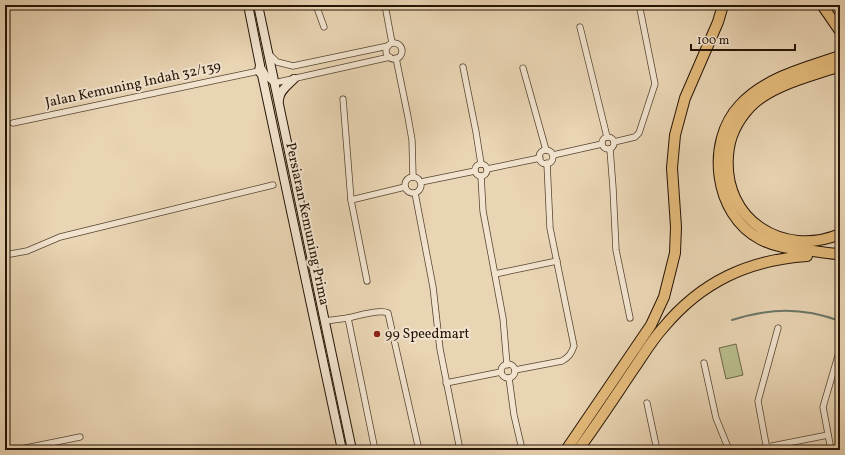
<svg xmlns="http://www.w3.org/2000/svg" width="845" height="455" viewBox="0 0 845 455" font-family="Vollkorn,serif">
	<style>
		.grass { fill: #b8bc8b; stroke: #6e6848 }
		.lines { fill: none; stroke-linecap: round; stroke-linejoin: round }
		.stream { stroke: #6a7667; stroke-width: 2 }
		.street-casing { stroke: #564431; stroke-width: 7 }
		.secondary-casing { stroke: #251406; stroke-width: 10 }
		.highway-casing { stroke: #251406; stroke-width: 12 }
		.street { stroke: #f1e3ce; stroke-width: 5.5 }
		.secondary { stroke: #f1e3ce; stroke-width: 8 }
		.highway { stroke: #e4ba7a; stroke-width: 10 }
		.poi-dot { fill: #8f2418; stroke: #f1e3ce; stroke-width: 1.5 }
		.labels { text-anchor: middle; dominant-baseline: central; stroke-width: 4; stroke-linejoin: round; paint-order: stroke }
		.street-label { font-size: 14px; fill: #251406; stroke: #f1e3ce }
		.poi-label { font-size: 14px; fill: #251406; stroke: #f1e3ce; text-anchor: start }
	</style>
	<rect width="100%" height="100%" fill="#e9d4b3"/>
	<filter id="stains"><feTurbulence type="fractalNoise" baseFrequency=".005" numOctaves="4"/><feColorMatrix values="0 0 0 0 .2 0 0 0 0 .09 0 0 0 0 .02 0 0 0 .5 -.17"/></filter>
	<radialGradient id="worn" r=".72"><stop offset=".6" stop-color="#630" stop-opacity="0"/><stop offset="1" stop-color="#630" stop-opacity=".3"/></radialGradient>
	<!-- grass -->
	<path class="grass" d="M736,344l7,31 -17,4 -7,-31z"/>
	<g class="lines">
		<!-- stream -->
		<path class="stream" d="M732,320c38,-12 70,-13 108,1"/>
		<!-- street casing -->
		<g class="street-casing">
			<g id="street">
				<path d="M316,5l8,22"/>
				<path d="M385,5l7,38"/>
				<path d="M580,27l27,110"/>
				<circle cx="394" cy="51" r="8"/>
				<path d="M269,54l8,8 16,4 95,-20"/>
				<path d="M396,58l12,59 4,23 1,37"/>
				<path d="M463,67l13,65 5,32"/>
				<path d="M262,68l6,10 6,5 116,-26"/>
				<path d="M523,68l23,82"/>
				<path d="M343,99l8,101 16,81"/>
				<path d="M13,123l246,-52"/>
				<circle cx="608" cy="143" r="6"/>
				<path d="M614,142l21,-5 4,-4 16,-49 -15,-75"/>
				<path d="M610,149l3,39 3,62 14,68"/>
				<circle cx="546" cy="157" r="7"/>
				<path d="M553,155l49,-11"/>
				<circle cx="481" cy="170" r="6"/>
				<path d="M487,169l53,-11"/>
				<path d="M481,176l2,35 20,107 4,47"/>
				<circle cx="413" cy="185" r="8"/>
				<path d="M421,182l54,-11"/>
				<path d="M415,193l18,94 7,62 20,101"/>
				<path d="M351,200l54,-13"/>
				<path d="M5,255l22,-4 33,-14 213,-52"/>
				<path d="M495,274l62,-13"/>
				<path d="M348,318c9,-2 32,-9 40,-5l31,137"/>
				<path d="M325,321l23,-3 27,132"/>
				<path d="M704,363l12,55 13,32"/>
				<circle cx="508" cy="371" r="7"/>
				<path d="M515,370l47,-9c7,-4 9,-7 12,-15l-24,-118 -3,-65"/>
				<path d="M509,378l5,37 7,30"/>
				<path d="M446,383l55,-11"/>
				<path d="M647,403l10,47"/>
				<path d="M767,447l61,-12"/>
				<path d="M16,450l64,-13"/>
				<path d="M767,450l-9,-49 20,-73"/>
				<path d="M831,450l-8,-43 17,-58"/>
			</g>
		</g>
		<!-- secondary casing -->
		<g class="secondary-casing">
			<g id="secondary">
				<path d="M248,5l12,60 -1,6 3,4 80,375"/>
				<path d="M258,5l94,445"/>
				<path d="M279,100c0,-9 9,-15 15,-21"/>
			</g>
		</g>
		<!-- highway casing -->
		<g class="highway-casing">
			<g id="highway">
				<path d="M822,5l18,26"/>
				<path d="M840,56c-35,12 -74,21 -100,49 -35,37 -26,110 20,134 17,9 34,10 53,12 9,1 18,3 27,3"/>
				<path d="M840,66c-28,10 -69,19 -90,41 -13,14 -21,30 -22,49 -5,64 55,102 112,78"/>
				<path d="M566,450l85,-125 13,-28 11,-44 1,-26 -4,-59 3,-33 10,-37 33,-76 5,-17"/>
				<path d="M578,450c20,-27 38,-55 57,-83 9,-13 17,-27 28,-39 38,-46 85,-68 144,-72"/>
			</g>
		</g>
		<!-- street -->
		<use href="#street" class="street"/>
		<!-- secondary -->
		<use href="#secondary" class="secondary"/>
		<!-- highway -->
		<use href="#highway" class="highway"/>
	</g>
	<!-- markers -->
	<circle class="poi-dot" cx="377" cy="334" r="4"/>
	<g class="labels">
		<!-- street labels -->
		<g class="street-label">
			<text transform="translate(133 85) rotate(-12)">Jalan Kemuning Indah 32/139</text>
			<text transform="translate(307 224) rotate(78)">Persiaran Kemuning Prima</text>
		</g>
		<!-- poi labels -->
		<g class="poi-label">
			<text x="385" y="334">99 Speedmart</text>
		</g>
	</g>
	<!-- margin -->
	<rect width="845" height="455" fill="none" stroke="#e9d4b3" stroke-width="20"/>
	<rect x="6" y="6" width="833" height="443" fill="none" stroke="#251406" stroke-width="2"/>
	<rect x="10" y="10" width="825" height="435" fill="none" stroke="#251406"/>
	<!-- scale -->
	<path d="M691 44v6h104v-6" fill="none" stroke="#251406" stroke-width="2"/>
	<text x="697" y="44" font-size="12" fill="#251406" stroke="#f1e3ce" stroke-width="3" paint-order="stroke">100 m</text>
	<rect width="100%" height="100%" filter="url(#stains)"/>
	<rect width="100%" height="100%" fill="url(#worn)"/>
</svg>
